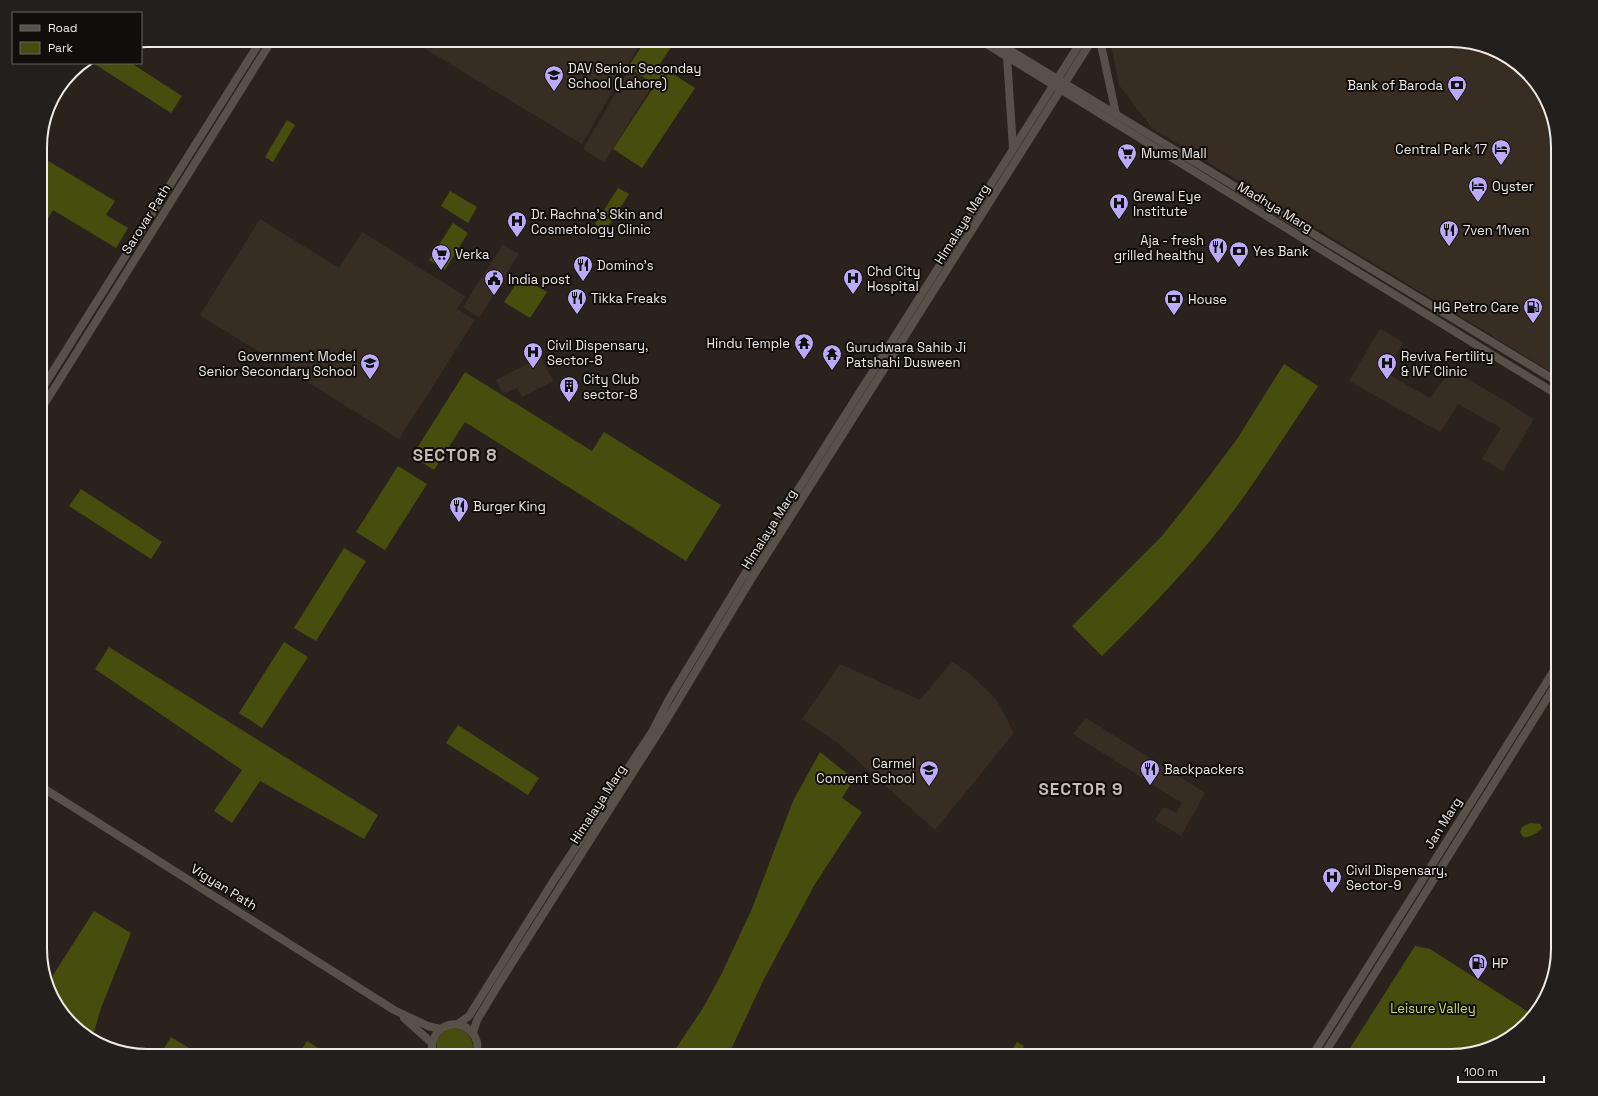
<svg xmlns="http://www.w3.org/2000/svg" width="1598" height="1096" viewBox="0 0 1598 1096" font-family="'Space Grotesk',sans-serif">
	<style>
		.built { fill: #382d23 }
		.green { fill: #474d0d }
		.lines { fill: none; stroke-linecap: round; stroke-linejoin: round }
		.secondary { stroke: #58514a; stroke-width: 8 }
		.labels { text-anchor: middle; dominant-baseline: central; stroke-width: 4; stroke-linejoin: round; paint-order: stroke }
		.poi-label { font-size: 13px; fill: #eeeae6; stroke: #100d0b; text-anchor: start }
		.street-label { font-size: 13px; fill: #eeeae6; stroke: #100d0b }
		.park-label { font-size: 13px; fill: #cfdc69; stroke: #100d0b }
		.district-label { font-size: 17px; font-weight: bold; letter-spacing: 1px; fill: #c5bcb4; stroke: #100d0b }
		.rim { fill: none; stroke: #eeeae6; stroke-width: 2 }
	</style>
	<rect width="100%" height="100%" fill="#2a231d"/>
	<!-- built -->
	<g class="built">
		<path d="M411,40h231l-60,104z"/>
		<path d="M1110,40h341l60,18 33,36 14,53v229l-406,-248 -33,-43z"/>
		<path d="M629,70l23,16 -48,76 -21,-13z"/>
		<path d="M260,219l79,49 23,-36 103,64 -8,13 18,11 -76,119 -199,-124z"/>
		<path d="M503,244l16,10 -40,64 -16,-11z"/>
		<path d="M1380,329l23,13 -17,31 44,25 22,-29 82,50 -31,52 -21,-12 19,-31 -43,-24 -18,28 -91,-51z"/>
		<path d="M541,357l12,24 -31,16 -5,-9 -14,6 -7,-14z"/>
		<path d="M952,662l18,12 26,25 18,34 -79,97 -96,-86 -37,-25 38,-55 80,36z"/>
		<path d="M1086,718l119,75 -24,43 -26,-16 9,-13 12,6 6,-10 -109,-69z"/>
	</g>
	<!-- green -->
	<g class="green">
		<path d="M646,40h30l-17,25 36,23 -53,80 -29,-19 42,-64 -27,-18z"/>
		<path d="M93,63h38l51,33 -11,17z"/>
		<path d="M287,120l8,5 -22,37 -8,-5z"/>
		<path d="M40,156l75,45 -9,14 22,13 -12,20 -63,-38 -6,10 -7,-4z"/>
		<path d="M618,188l11,6 -24,38 -10,-8z"/>
		<path d="M450,191l27,16 -9,16 -27,-17z"/>
		<path d="M453,223l15,10 -23,37 -16,-10z"/>
		<path d="M521,276l26,16 -17,26 -26,-16z"/>
		<path d="M1284,364l34,22c-24,36 -48,73 -73,109 -41,58 -92,111 -143,161l-30,-30 90,-90 46,-58 29,-39z"/>
		<path d="M465,372l127,79 12,-19 117,73 -35,56 -221,-139 -31,48 -22,-14z"/>
		<path d="M398,466l29,18 -42,66 -29,-18z"/>
		<path d="M81,489l81,53 -11,17 -82,-53z"/>
		<path d="M344,548l22,13 -50,80 -22,-13z"/>
		<path d="M284,642l24,15 -46,71 -23,-15z"/>
		<path d="M109,647l269,168 -14,24 -104,-58 -28,42 -18,-12 28,-41 -147,-101z"/>
		<path d="M458,725l81,53 -11,17 -82,-52z"/>
		<path d="M820,752l34,27 -12,19 20,14 -47,72 -52,97 -35,75h-57l32,-48 18,-33 30,-64 42,-110z"/>
		<path d="M1530,823l10,1 2,4c-4,5 -13,10 -19,9l-3,-5 2,-5z"/>
		<path d="M94,911l37,22 -30,75 -9,31 -5,-1 -33,-36 -6,-19z"/>
		<path d="M1415,946l15,3 103,66 -29,27 -53,14h-106z"/>
		<path d="M449,1028c18,-1 28,12 22,28h-33c-4,-12 0,-22 11,-28z"/>
		<path d="M171,1037l28,17 -2,2h-21l-12,-8z"/>
		<path d="M307,1041l24,15h-33z"/>
		<path d="M1017,1042l7,4 -5,10h-11z"/>
	</g>
	<g class="lines">
		<!-- secondary -->
		<g class="secondary">
			<path d="M980,40l578,355"/>
			<path d="M993,40l565,342"/>
			<path d="M1100,40l16,74"/>
			<path d="M1004,46l34,-6"/>
			<path d="M1007,57l6,91"/>
			<path d="M40,392l221,-352"/>
			<path d="M40,411l232,-371"/>
			<path d="M40,786l354,224 34,16 12,3"/>
			<path d="M404,1018l28,25"/>
			<path d="M458,1024l11,-8 85,-136 98,-148 17,-33 74,-122 339,-537"/>
			<path d="M473,1033l4,-13 23,-38 167,-263 83,-138 342,-541"/>
			<path d="M434,1056c-2,-4 -3,-10 -1,-15 9,-30 53,-16 43,15"/>
			<path d="M1312,1056l246,-392"/>
			<path d="M1323,1056l235,-375"/>
		</g>
	</g>
	<!-- icons -->
	<defs>
		<g id="school-pin" transform="scale(1)"><path d="M0 17L-7.5 6A9.5 9.5 0 1 1 7.5 6Z" fill="#baaaf7" stroke="#100d0b"/><path d="M0-5L7-2L0 1L-7-2ZM-4 1L0 2.5L4 1V4Q0 6-4 4Z" fill="#111"/></g>
		<g id="bank-pin" transform="scale(1)"><path d="M0 17L-7.5 6A9.5 9.5 0 1 1 7.5 6Z" fill="#baaaf7" stroke="#100d0b"/><path d="M-6-4H6V4H-6ZM0-2.3a2.3 2.3 0 1 0 0 4.6a2.3 2.3 0 1 0 0-4.6Z" fill="#111"/></g>
		<g id="hotel-pin" transform="scale(1)"><path d="M0 17L-7.5 6A9.5 9.5 0 1 1 7.5 6Z" fill="#baaaf7" stroke="#100d0b"/><path d="M-6-4.5h1.5V1H6V5H4.5V3h-9V5H-6ZM-4 0a1.8 1.8 0 1 1 3.6 0ZM.5 0V-2.5h3Q6-2.5 6 0Z" fill="#111"/></g>
		<g id="supermarket-pin" transform="scale(1)"><path d="M0 17L-7.5 6A9.5 9.5 0 1 1 7.5 6Z" fill="#baaaf7" stroke="#100d0b"/><path d="M-6-5.5h2.5l.6 2H6L4.5 2H-2.5L-4.4-4H-6ZM-1.5 3.2a1.3 1.3 0 1 0 .1 0ZM3 3.2a1.3 1.3 0 1 0 .1 0Z" fill="#111"/></g>
		<g id="hospital-pin" transform="scale(1)"><path d="M0 17L-7.5 6A9.5 9.5 0 1 1 7.5 6Z" fill="#baaaf7" stroke="#100d0b"/><path d="M-5-5h3v3.5h4V-5h3V5h-3V1.5h-4V5h-3Z" fill="#111"/></g>
		<g id="restaurant-pin" transform="scale(1)"><path d="M0 17L-7.5 6A9.5 9.5 0 1 1 7.5 6Z" fill="#baaaf7" stroke="#100d0b"/><path d="M-5-6h1v4h1v-4h1v4h1v-4h1v5L-1.5 .5V6h-2V.5L-5-1ZM5-6V6H3V1.5H1.5Q1.5-4 5-6Z" fill="#111"/></g>
		<g id="civic-pin" transform="scale(1)"><path d="M0 17L-7.5 6A9.5 9.5 0 1 1 7.5 6Z" fill="#baaaf7" stroke="#100d0b"/><path d="M-.6-6.5H3V-4.5H.6V-3L4-1V1h2V6H-6V1h2V-1L-.6-3ZM-1.2 2.5V6h2.4V2.5Z" fill="#111"/></g>
		<g id="fuel-pin" transform="scale(1)"><path d="M0 17L-7.5 6A9.5 9.5 0 1 1 7.5 6Z" fill="#baaaf7" stroke="#100d0b"/><path d="M-5.5-6h7V0h2V4h1.3V-2.5L3-4.5l.8-.8L6-3V5H2.5V1h-1V6h-7ZM-4.2-4.7v3.2H.2V-4.7Z" fill="#111"/></g>
		<g id="temple-pin" transform="scale(1)"><path d="M0 17L-7.5 6A9.5 9.5 0 1 1 7.5 6Z" fill="#baaaf7" stroke="#100d0b"/><path d="M0-6L5-2H3V0L6.5 2.5H4V6H1.5V3h-3V6H-4V2.5H-6.5L-3 0V-2H-5Z" fill="#111"/></g>
		<g id="building-pin" transform="scale(1)"><path d="M0 17L-7.5 6A9.5 9.5 0 1 1 7.5 6Z" fill="#baaaf7" stroke="#100d0b"/><path d="M-4-6H4V6H1V3H-1V6H-4ZM-2.5-4.3h1.7v1.8h-1.7ZM.8-4.3h1.7v1.8H.8ZM-2.5-1h1.7V.8h-1.7ZM.8-1h1.7V.8H.8Z" fill="#111"/></g>
	</defs>
	<g fill-rule="evenodd">
		<use href="#school-pin" x="554" y="75"/>
		<use href="#bank-pin" x="1457" y="85"/>
		<use href="#hotel-pin" x="1501" y="149"/>
		<use href="#supermarket-pin" x="1127" y="153"/>
		<use href="#hotel-pin" x="1478" y="186"/>
		<use href="#hospital-pin" x="1119" y="203"/>
		<use href="#hospital-pin" x="517" y="221"/>
		<use href="#restaurant-pin" x="1449" y="230"/>
		<use href="#restaurant-pin" x="1218" y="247"/>
		<use href="#bank-pin" x="1239" y="251"/>
		<use href="#supermarket-pin" x="441" y="254"/>
		<use href="#restaurant-pin" x="583" y="265"/>
		<use href="#hospital-pin" x="853" y="278"/>
		<use href="#civic-pin" x="494" y="279"/>
		<use href="#restaurant-pin" x="577" y="298"/>
		<use href="#bank-pin" x="1174" y="299"/>
		<use href="#fuel-pin" x="1533" y="307"/>
		<use href="#temple-pin" x="804" y="343"/>
		<use href="#hospital-pin" x="533" y="352"/>
		<use href="#temple-pin" x="832" y="354"/>
		<use href="#school-pin" x="370" y="363"/>
		<use href="#hospital-pin" x="1387" y="363"/>
		<use href="#building-pin" x="569" y="386"/>
		<use href="#restaurant-pin" x="459" y="506"/>
		<use href="#restaurant-pin" x="1150" y="769"/>
		<use href="#school-pin" x="929" y="770"/>
		<use href="#hospital-pin" x="1332" y="877"/>
		<use href="#fuel-pin" x="1478" y="963"/>
	</g>
	<g class="labels">
		<!-- poi labels -->
		<g class="poi-label">
			<text x="568" y="68">DAV Senior Seconday<tspan x="568" dy="15">School (Lahore)</tspan></text>
			<text x="1443" y="85" text-anchor="end">Bank of Baroda</text>
			<text x="1487" y="149" text-anchor="end">Central Park 17</text>
			<text x="1141" y="153">Mums Mall</text>
			<text x="1492" y="186">Oyster</text>
			<text x="1133" y="196">Grewal Eye<tspan x="1133" dy="15">Institute</tspan></text>
			<text x="531" y="214">Dr. Rachna's Skin and<tspan x="531" dy="15">Cosmetology Clinic</tspan></text>
			<text x="1463" y="230">7ven 11ven</text>
			<text x="1204" y="240" text-anchor="end">Aja - fresh<tspan x="1204" dy="15">grilled healthy</tspan></text>
			<text x="1253" y="251">Yes Bank</text>
			<text x="455" y="254">Verka</text>
			<text x="597" y="265">Domino's</text>
			<text x="867" y="271">Chd City<tspan x="867" dy="15">Hospital</tspan></text>
			<text x="508" y="279">India post</text>
			<text x="591" y="298">Tikka Freaks</text>
			<text x="1188" y="299">House</text>
			<text x="1519" y="307" text-anchor="end">HG Petro Care</text>
			<text x="790" y="343" text-anchor="end">Hindu Temple</text>
			<text x="547" y="345">Civil Dispensary,<tspan x="547" dy="15">Sector-8</tspan></text>
			<text x="846" y="347">Gurudwara Sahib Ji<tspan x="846" dy="15">Patshahi Dusween</tspan></text>
			<text x="356" y="356" text-anchor="end">Government Model<tspan x="356" dy="15">Senior Secondary School</tspan></text>
			<text x="1401" y="356">Reviva Fertility<tspan x="1401" dy="15">&amp; IVF Clinic</tspan></text>
			<text x="583" y="379">City Club<tspan x="583" dy="15">sector-8</tspan></text>
			<text x="473" y="506">Burger King</text>
			<text x="915" y="763" text-anchor="end">Carmel<tspan x="915" dy="15">Convent School</tspan></text>
			<text x="1164" y="769">Backpackers</text>
			<text x="1346" y="870">Civil Dispensary,<tspan x="1346" dy="15">Sector-9</tspan></text>
			<text x="1492" y="963">HP</text>
		</g>
		<!-- street labels -->
		<g class="street-label">
			<text transform="translate(1275 207) rotate(31)">Madhya Marg</text>
			<text transform="translate(146 219) rotate(-58)">Sarovar Path</text>
			<text transform="translate(962 224) rotate(-58)">Himalaya Marg</text>
			<text transform="translate(769 529) rotate(-58)">Himalaya Marg</text>
			<text transform="translate(598 804) rotate(-57)">Himalaya Marg</text>
			<text transform="translate(1443 823) rotate(-58)">Jan Marg</text>
			<text transform="translate(224 887) rotate(32)">Vigyan Path</text>
		</g>
		<!-- park labels -->
		<g class="park-label">
			<text x="1433" y="1008">Leisure Valley</text>
		</g>
		<!-- district labels -->
		<g class="district-label">
			<text x="455" y="455">SECTOR 8</text>
			<text x="1081" y="789">SECTOR 9</text>
		</g>
	</g>
	<!-- crop -->
	<path d="M0 0H1598V1096H0ZM147 47H1451A100 100 0 0 1 1551 147V949A100 100 0 0 1 1451 1049H147A100 100 0 0 1 47 949V147A100 100 0 0 1 147 47Z" fill="#221f1d" fill-rule="evenodd"/>
	<path class="rim" d="M147 47H1451A100 100 0 0 1 1551 147V949A100 100 0 0 1 1451 1049H147A100 100 0 0 1 47 949V147A100 100 0 0 1 147 47Z"/>
	<!-- legend -->
	<rect x="12" y="12" width="130" height="52" fill="#100d0b" stroke="#696563"/>
	<rect x="20" y="25" width="20" height="6" fill="#58514a" stroke="#696563"/>
	<text x="48" y="32" font-size="12" fill="#eeeae6">Road</text>
	<rect x="20" y="42" width="20" height="12" fill="#474d0d" stroke="#696563"/>
	<text x="48" y="52" font-size="12" fill="#eeeae6">Park</text>
	<!-- scale -->
	<path d="M1458 1076v6h86v-6" fill="none" stroke="#eeeae6" stroke-width="2"/>
	<text x="1464" y="1076" font-size="12" fill="#eeeae6" stroke="#100d0b" stroke-width="3" paint-order="stroke">100 m</text>
</svg>
